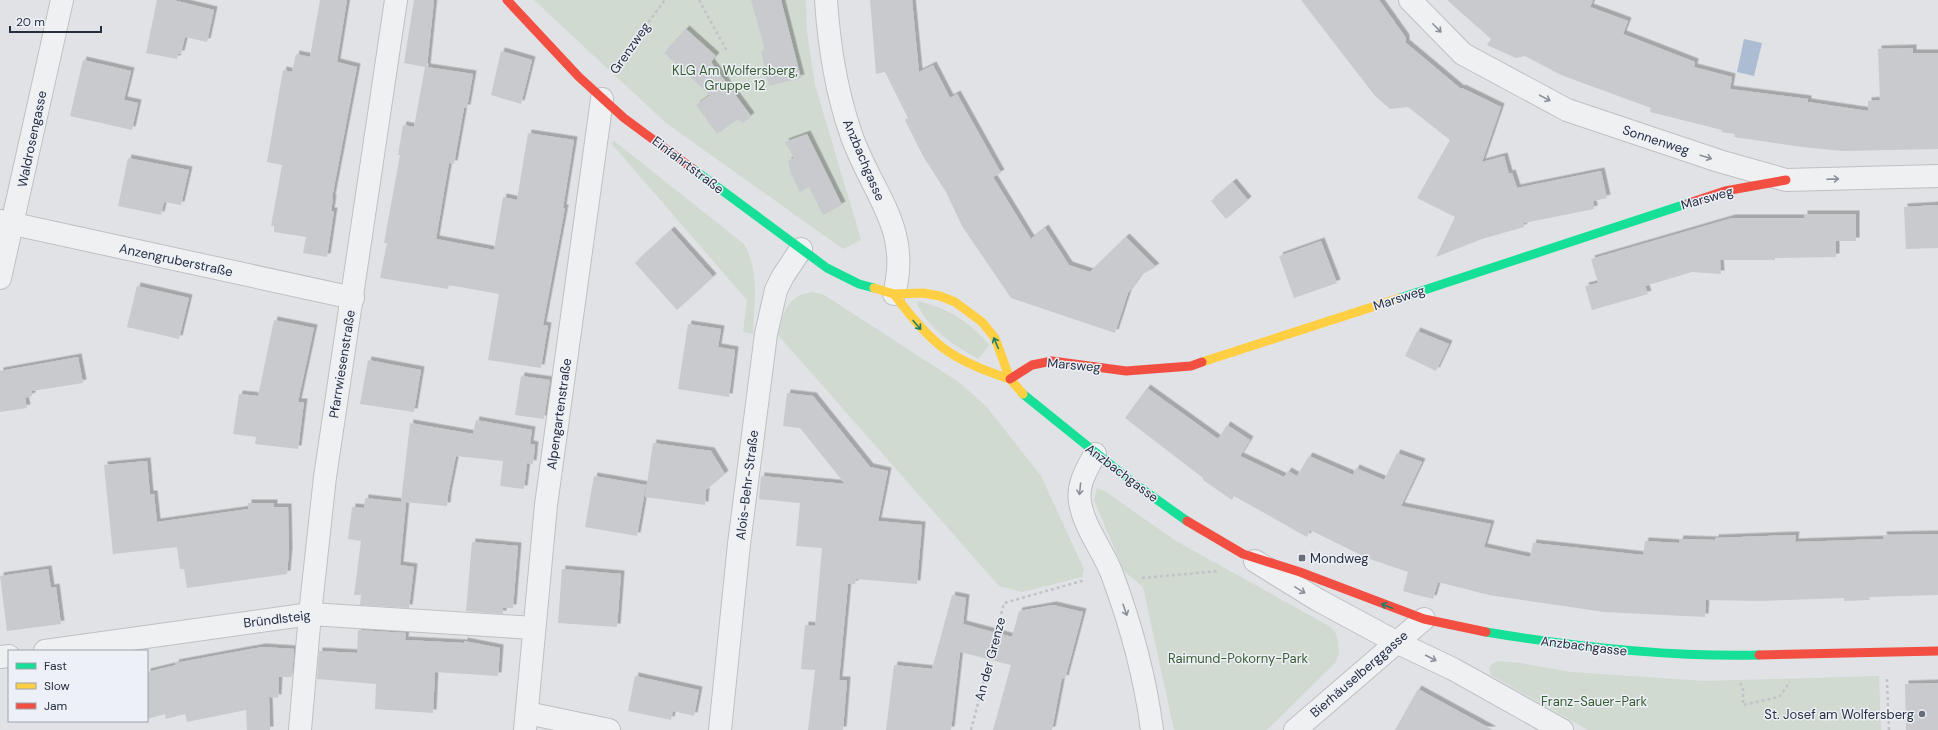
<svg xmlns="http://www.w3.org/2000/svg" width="1938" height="730" viewBox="0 0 1938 730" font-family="'DM Sans',sans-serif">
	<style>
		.green { fill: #d0dad0 }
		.water { fill: #acbdd3 }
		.building { fill: #c8cacd; filter: url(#shadow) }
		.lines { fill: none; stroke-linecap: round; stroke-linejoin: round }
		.street-casing { stroke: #bec0c3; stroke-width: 24 }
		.path { stroke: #c2c3c8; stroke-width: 2.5; stroke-dasharray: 3 3; stroke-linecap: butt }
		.street { stroke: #eff0f2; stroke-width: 22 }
		.fast { stroke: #16e098; stroke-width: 9 }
		.slow { stroke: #ffcf43; stroke-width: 9 }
		.jam { stroke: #f24e42; stroke-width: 9 }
		.oneway { stroke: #8a8f99 }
		.oneway2 { stroke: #1f7e68 }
		.poi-dot { fill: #676d7a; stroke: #edf0f6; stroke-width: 1.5 }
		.labels { text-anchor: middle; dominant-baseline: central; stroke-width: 3; stroke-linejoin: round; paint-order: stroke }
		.street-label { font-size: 13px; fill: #262e40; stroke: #edf0f6 }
		.park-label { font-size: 13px; fill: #385c32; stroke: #edf0f6 }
		.poi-label { font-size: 13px; fill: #262e40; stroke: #edf0f6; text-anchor: start }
	</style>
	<defs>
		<filter id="shadow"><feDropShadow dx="3.5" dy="-3.5" stdDeviation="0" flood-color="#0004"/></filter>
	</defs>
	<rect width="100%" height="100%" fill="#e0e2e5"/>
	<!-- green -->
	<g class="green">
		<path d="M534,0h272l1,32 8,53 46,155 -18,9 -177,-126z"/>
		<path d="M614,141l130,103c16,27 10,59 9,90l-10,-2 4,-32 -136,-157z"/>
		<path d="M812,292l10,2 10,6 128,83 26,23 55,70 43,93 -2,8 -60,15 -23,-6 -221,-251c5,-23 9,-39 34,-43z"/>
		<path d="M919,301c31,9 50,20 70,44l-11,14c-24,-14 -48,-28 -61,-55z"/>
		<path d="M1097,488l9,4 70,49 153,85 6,6 3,8 1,14 -4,9 -68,67h-93l-31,-143 -19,-16 -30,-71z"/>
		<path d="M1498,661l22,2 51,9 134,9 174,-5 2,54h-293l-97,-55 -2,-6 3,-5z"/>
	</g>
	<!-- water -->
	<path class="water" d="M1744,39l18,4 -8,33 -17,-4z"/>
	<!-- building -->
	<g class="building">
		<path d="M157,0h16l41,10 -7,32 -22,-5 -4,17h-3l-1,5 -31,-6z"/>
		<path d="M320,0h27l-10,62 20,5 -25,131 1,1 -2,12h3l-7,46 -24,-4 3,-16 -32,-5v-6h-3l11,-61 -15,-3 16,-92 9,2 4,-18 14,3z"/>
		<path d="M414,0h20l-7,67 46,7 -6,34h-3l-10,56 -5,-1 -13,76 58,11 9,-53 14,3 11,-67 46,7 -11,68h2l-22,117 5,1 -7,42 -53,-8 11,-66 -50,-9 -1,4 -68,-11 7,-35h-3l16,-88h-2l5,-30 11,2 11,-60 -21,-4z"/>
		<path d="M751,0h30l20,78 -32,8 -8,-35 4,-1z"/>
		<path d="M870,0h42l7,72 14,-7 17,33 7,-4 44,79 -8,4 38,62 14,-11 24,37 21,7 36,-35 30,30 -15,8 -13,18 -13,40 -104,-35 -49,-72 -16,-34 -23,-36 -18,-36 3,-2 -23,-46 -9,2z"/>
		<path d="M1301,0h78l27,38v5l55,46 1,-1 39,19 -19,55 22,-6 5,18 3,-1 5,15 84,-17 6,27 -14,3 1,8 -70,14v4l-42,12 -46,18 19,-40 -38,-19 33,-58 -42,-33 -18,2 -15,-13z"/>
		<path d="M1447,0h146l-3,7 38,14 -5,13 72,28 -1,5 38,10 -2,12 78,10v3l60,9v-10l12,-1 -2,-51 35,-1v5h25v96l-95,2 -41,-4 -68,-10 1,-3 -14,-2 1,-2 -72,-18 1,-4 -90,-33 -36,-19 -9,2 -29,-13 4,-6z"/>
		<path d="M686,29l30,27 -5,6 40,54 -8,7 -5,-4 -21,15 -21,-29 14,-10 -46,-42z"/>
		<path d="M501,51l31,9 -11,44 -30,-9z"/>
		<path d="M83,60l48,11 -7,29 14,3 -6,27 -62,-14z"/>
		<path d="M807,134l35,71 -19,10 -14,-28 -9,5 -9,-18 -3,-13 6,-3 -9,-16z"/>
		<path d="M128,158l61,12 -8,35 -17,-3 -3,13 -43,-9z"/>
		<path d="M1233,182l15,18 -22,19 -15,-18z"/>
		<path d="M1938,205v43l-32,1 -2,-42z"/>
		<path d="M1804,214h52v27h-20v16l-61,1v2h-55l1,14 -29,-2 -47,14 3,8 -56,16 -7,-24 13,-3 -7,-24 141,-41h72z"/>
		<path d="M671,230l42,47 -36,33 -42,-47z"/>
		<path d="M1321,241l16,42 -43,15 -15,-42z"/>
		<path d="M137,286l52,12 -10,41 -52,-12z"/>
		<path d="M274,320l40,8 -16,74h6l-6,47 -43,-5 1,-7 -23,-3 6,-40 19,2z"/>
		<path d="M688,324l33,5 -3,18 17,3 -6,47 -51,-8z"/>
		<path d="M1417,331l32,13 -13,27 -31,-15z"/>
		<path d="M78,357l5,26 -51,8v5l-7,2 2,10 -27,4v-41z"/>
		<path d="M368,360l53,10 -7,42 -54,-8z"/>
		<path d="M521,376l29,4 -6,39 -29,-4z"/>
		<path d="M1147,388l71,51 9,-14 23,15 -10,16 44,21 4,-6 9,5 12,-20 44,19 3,-7 28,12 13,-27 25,9 -21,44 90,18 -7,23 46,10 3,-14 110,12 2,-14 34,2 1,-4 35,1v-2l81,-3 -1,7 89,-3 -1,-4 55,-1v61l-69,2 1,3 -26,1v-3l-82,3 -56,-1 -1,17 -101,-5 -115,-17 -51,-13 -5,17 -16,-4 -14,-4 5,-19 -41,-14 -57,-28 -3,7 -73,-41 -2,4 -29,-20v-2l-78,-60z"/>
		<path d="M787,393l26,3 57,71 18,4 -10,50 44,4 -5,59 -61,-5 -1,5h-7l-9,96h8l-4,50h-35l7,-60 -14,-1 4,-44 10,1 7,-78 -26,-2 4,-43 -41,-4 2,-23 84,8 -45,-56 -17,-2z"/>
		<path d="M476,420l56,10 -2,14 5,1 -2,19 -6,-1 -3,26 -24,-3 3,-25 -47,-5 -8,39 -1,11 -43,-4 2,1 -6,62 14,2 -5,41 -49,-3 1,-10h-7l7,-54 -13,-2 4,-32 12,1 1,-10 36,4 9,-79 63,11z"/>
		<path d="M653,443l58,8 14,23 -19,16 -1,15 -60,-8z"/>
		<path d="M147,461l3,33h4l3,28 91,-13v-6h26v4h14l1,44 -2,23 -100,14 -3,-19h-4l-3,-22 -64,7 -9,-89z"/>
		<path d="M594,476l52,9 -9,51 -52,-9z"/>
		<path d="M472,542l46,4 -5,62h-10v6l-37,-3z"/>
		<path d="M48,569l3,19 5,-1 5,37 -54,7 -7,-55z"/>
		<path d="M562,569l59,5 -4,53 -59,-4z"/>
		<path d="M952,595l14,3 -3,26 49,13 7,-26 34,-6 30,7 -18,67 -3,-1 -10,52h-59l18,-65 -51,-13 -9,78h-65l8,-65 38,4z"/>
		<path d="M358,630l48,3 -1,7 59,3v-2l36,7 -2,28 -63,-4 -2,41 -58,-4 1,-25 -59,-5 2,-28 38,2z"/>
		<path d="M262,647l32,2 -2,28h-13l-1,21 -9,-1 1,33h-23l-1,-20 -59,12 -2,-8 -19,5 -1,-5 -18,5v-47l29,-7 -1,-2z"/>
		<path d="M635,676l64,14 -5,26 -21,-5 -2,9 -43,-9z"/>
		<path d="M1938,683v47h-32l-1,-46z"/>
		<path d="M1418,689l75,41h-98z"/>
	</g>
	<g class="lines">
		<!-- street casing -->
		<g class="street-casing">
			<g id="street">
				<path d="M826,0c3,45 10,91 25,134 20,59 61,93 43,160"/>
				<path d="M1410,0l53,54 104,56 152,51 67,19 152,-4"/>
				<path d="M0,221l353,77"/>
				<path d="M0,278l62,-278"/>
				<path d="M1095,454c-8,15 -18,30 -15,48 4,26 23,48 32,72 19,51 33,102 40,156"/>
				<path d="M1255,561l63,39 78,42 57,27 109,61"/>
				<path d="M45,651l265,-37 224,14"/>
				<path d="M0,657l9,-1"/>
				<path d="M527,713l82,17"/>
				<path d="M300,730l10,-116 15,-137 71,-477"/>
				<path d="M525,730l21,-225 56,-406"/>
				<path d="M720,730l19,-186 27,-210 10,-44 7,-14 18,-27"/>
				<path d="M1295,730l129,-111"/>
			</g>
		</g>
		<!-- path -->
		<g class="path">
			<path d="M699,0l28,51"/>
			<path d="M612,70l53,-70"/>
			<path d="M1142,578l77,-7"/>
			<path d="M1887,679l2,51"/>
			<path d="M1740,683l3,4v18l36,-8 11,-15"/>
			<path d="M971,730l33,-127 81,-23"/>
		</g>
		<!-- street -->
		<use href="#street" class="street"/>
		<!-- fast -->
		<g class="fast">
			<path d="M693,169l134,99 32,16 15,4"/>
			<path d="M1400,298l289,-95"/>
			<path d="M1023,394l109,88 55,39"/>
			<path d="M1486,632c90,15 182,25 273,23"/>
		</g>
		<!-- slow -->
		<g class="slow">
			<path d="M874,288l20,6 29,-1 17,3 15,6 27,20 13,16 15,41 13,15"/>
			<path d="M894,294c37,50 56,66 116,85"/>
			<path d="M1202,362l198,-64"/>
		</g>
		<!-- jam -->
		<g class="jam">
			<path d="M507,0l72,77 45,41 69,51"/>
			<path d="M1689,203l36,-12 61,-11"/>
			<path d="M1010,379l22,-14 20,-4 74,10 65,-5 11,-4"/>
			<path d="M1187,521l56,33 57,18 124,47 62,13"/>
			<path d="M1759,655l179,-4"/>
		</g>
	</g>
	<!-- one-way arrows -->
	<defs><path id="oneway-shaft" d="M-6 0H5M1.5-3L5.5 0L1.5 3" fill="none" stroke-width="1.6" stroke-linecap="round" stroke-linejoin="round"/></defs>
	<g class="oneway">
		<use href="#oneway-shaft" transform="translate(1437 28) rotate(45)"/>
		<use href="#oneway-shaft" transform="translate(1545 98) rotate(28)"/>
		<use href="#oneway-shaft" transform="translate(1706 157) rotate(18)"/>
		<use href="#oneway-shaft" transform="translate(1833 179) rotate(-2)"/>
		<use href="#oneway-shaft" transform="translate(1080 489) rotate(96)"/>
		<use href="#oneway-shaft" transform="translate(1300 590) rotate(31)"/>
		<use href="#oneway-shaft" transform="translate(1125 610) rotate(71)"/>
		<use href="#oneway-shaft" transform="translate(1431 658) rotate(27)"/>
	</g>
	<g class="oneway2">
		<use href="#oneway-shaft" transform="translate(917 325) rotate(49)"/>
		<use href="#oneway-shaft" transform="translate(996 343) rotate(-113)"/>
		<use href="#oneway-shaft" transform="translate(1387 606) rotate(-159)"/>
	</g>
	<!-- markers -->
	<g class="poi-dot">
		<rect x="1298" y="554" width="8" height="8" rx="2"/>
		<circle cx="1922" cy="714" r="4"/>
	</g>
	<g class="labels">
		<!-- street labels -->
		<g class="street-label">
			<text transform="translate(630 48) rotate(-55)">Grenzweg</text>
			<text transform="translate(32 139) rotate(-78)">Waldrosengasse</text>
			<text transform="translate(1656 140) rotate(18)">Sonnenweg</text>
			<text transform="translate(864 160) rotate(67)">Anzbachgasse</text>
			<text transform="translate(688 165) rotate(37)">Einfahrtstraße</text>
			<text transform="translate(1707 198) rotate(-16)">Marsweg</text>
			<text transform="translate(176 260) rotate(12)">Anzengruberstraße</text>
			<text transform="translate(1399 298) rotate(-18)">Marsweg</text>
			<text transform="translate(342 364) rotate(-81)">Pfarrwiesenstraße</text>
			<text transform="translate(1074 365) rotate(5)">Marsweg</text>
			<text transform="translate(559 414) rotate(-82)">Alpengartenstraße</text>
			<text transform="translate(1122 473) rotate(37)">Anzbachgasse</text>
			<text transform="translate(747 485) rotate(-83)">Alois-Behr-Straße</text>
			<text transform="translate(277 619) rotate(-7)">Bründlsteig</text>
			<text transform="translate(1584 646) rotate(7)">Anzbachgasse</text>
			<text transform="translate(990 659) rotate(-75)">An der Grenze</text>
			<text transform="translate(1359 674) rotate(-41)">Bierhäuselberggasse</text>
		</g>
		<!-- park labels -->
		<g class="park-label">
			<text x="735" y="70">KLG Am Wolfersberg,<tspan x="735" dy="15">Gruppe 12</tspan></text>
			<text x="1238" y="658">Raimund-Pokorny-Park</text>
			<text x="1594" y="701">Franz-Sauer-Park</text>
		</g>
		<!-- poi labels -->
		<g class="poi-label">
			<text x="1310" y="558">Mondweg</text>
			<text x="1914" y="714" text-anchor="end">St. Josef am Wolfersberg</text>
		</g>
	</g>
	<!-- legend -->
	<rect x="8" y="650" width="140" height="72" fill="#edf0f6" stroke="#9da2ad"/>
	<rect x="16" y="663" width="20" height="6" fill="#16e098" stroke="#9da2ad"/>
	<text x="44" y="670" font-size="12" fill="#262e40">Fast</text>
	<rect x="16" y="683" width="20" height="6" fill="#ffcf43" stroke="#9da2ad"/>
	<text x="44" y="690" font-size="12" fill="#262e40">Slow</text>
	<rect x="16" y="703" width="20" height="6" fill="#f24e42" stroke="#9da2ad"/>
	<text x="44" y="710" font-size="12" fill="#262e40">Jam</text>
	<!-- scale -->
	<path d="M10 26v6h91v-6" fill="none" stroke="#262e40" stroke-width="2"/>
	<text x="16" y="26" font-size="12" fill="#262e40" stroke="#edf0f6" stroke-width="3" paint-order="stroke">20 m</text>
</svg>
